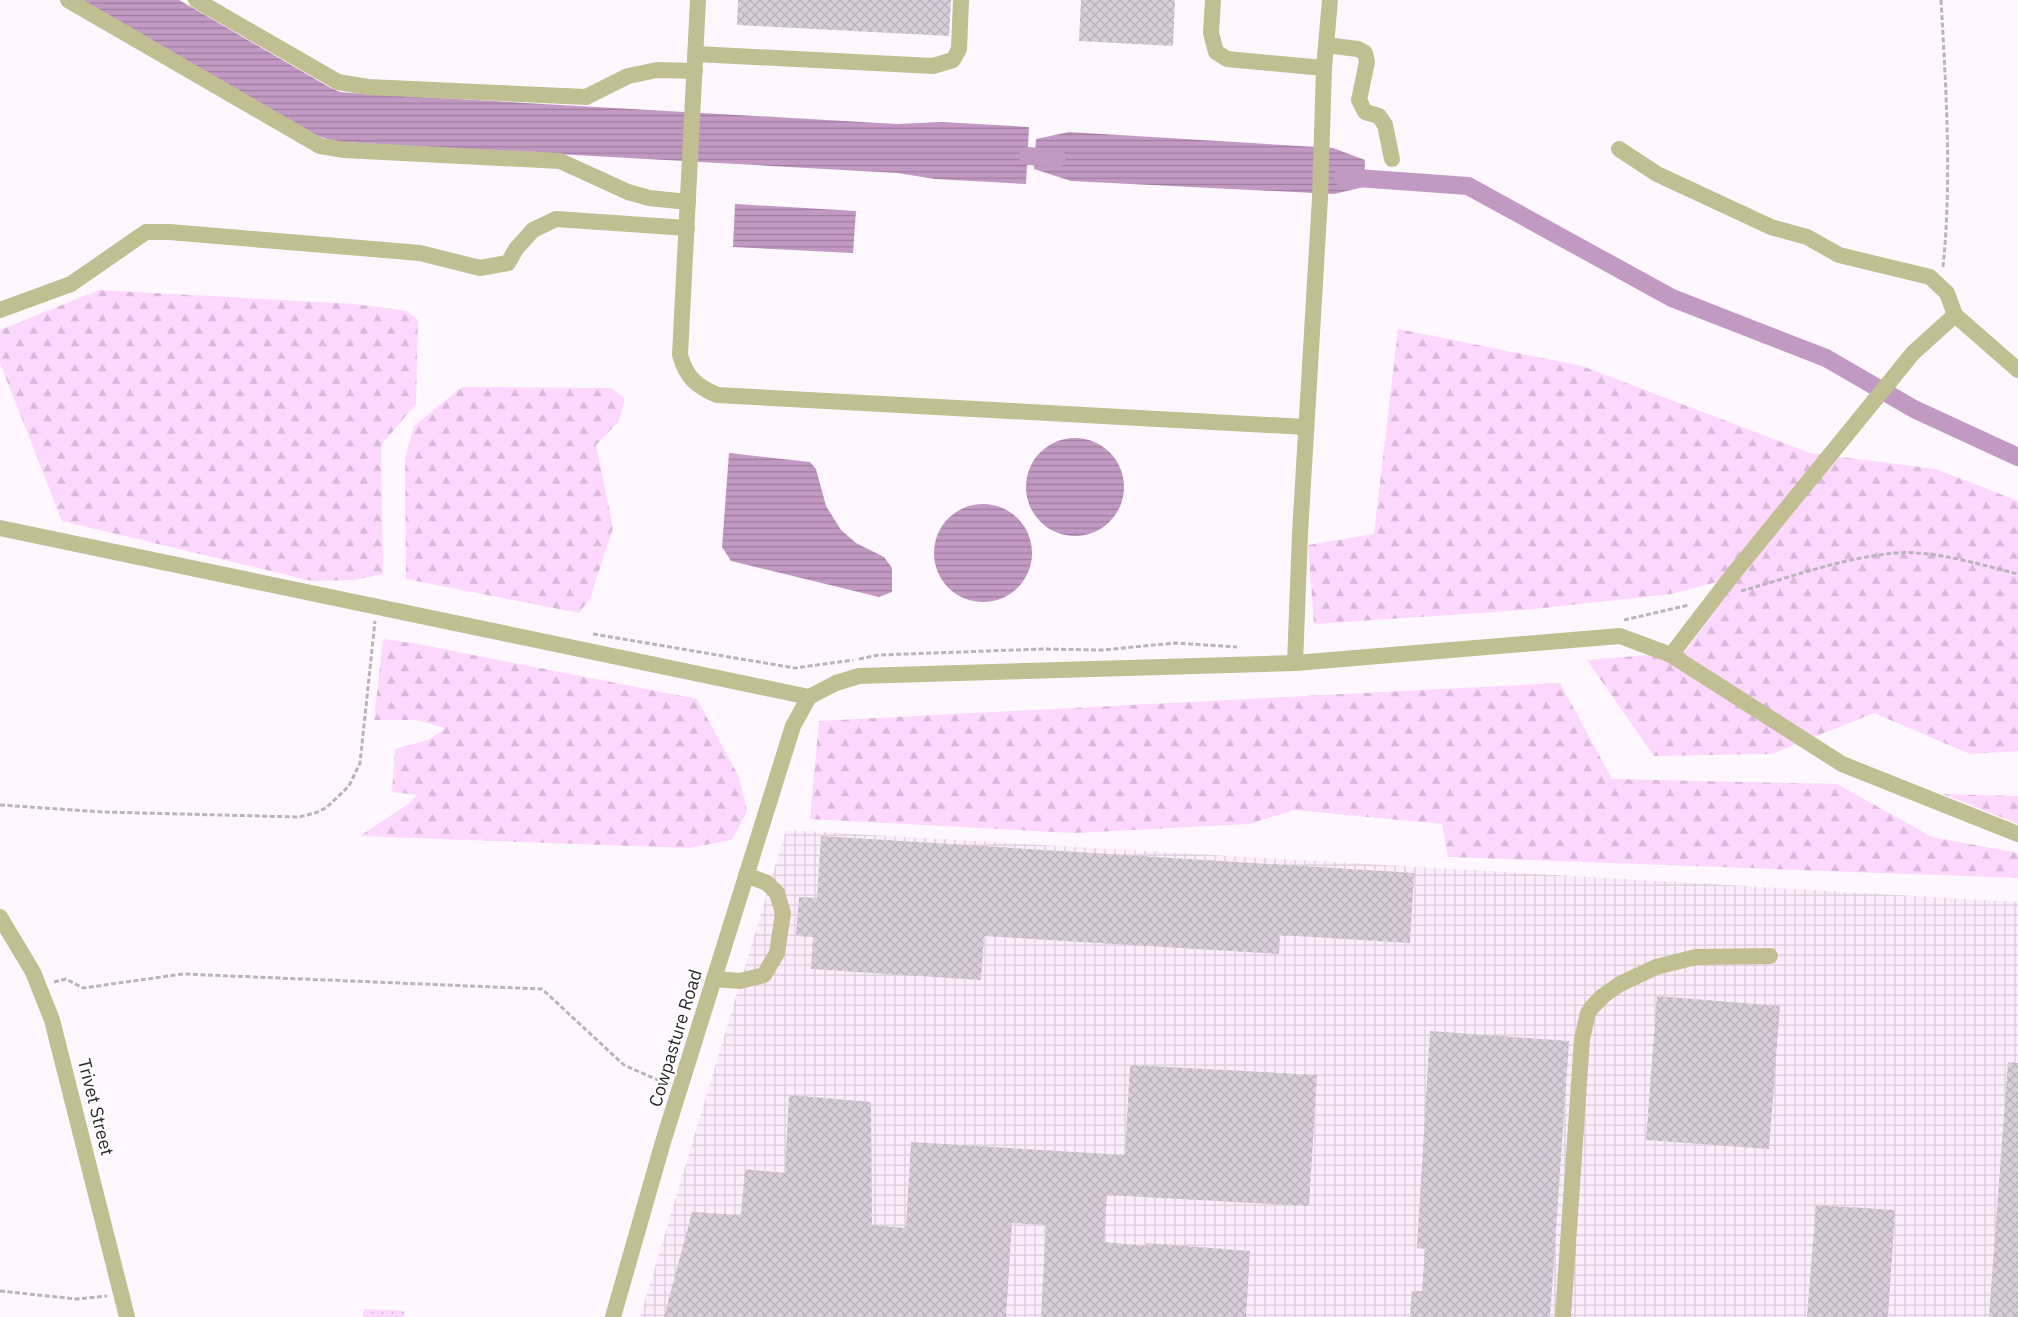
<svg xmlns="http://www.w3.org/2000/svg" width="2018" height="1317" viewBox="0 0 2018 1317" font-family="'IBM Plex Sans',sans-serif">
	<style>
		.industrial { fill: url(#industrial-grid) }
		.grass { fill: url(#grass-dots) }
		.forest { fill: url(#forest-firs) }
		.water { fill: url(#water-rules) }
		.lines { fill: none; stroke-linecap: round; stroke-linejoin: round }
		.canal { stroke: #c299c2; stroke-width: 18 }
		.building { fill: url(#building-cross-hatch) }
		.path { stroke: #bab4ba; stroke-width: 3; stroke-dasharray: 5 2.5; stroke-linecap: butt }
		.minor { stroke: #bfbf92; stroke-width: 16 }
		.labels { text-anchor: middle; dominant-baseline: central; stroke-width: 4; stroke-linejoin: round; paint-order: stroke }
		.street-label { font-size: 18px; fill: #2a272a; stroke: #fff }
	</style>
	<defs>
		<pattern id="industrial-grid" width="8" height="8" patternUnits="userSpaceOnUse" patternTransform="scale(1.25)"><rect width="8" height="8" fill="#fcedfc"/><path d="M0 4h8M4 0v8" fill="none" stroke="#d8cbd8"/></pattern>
		<pattern id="grass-dots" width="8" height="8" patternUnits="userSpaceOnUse" patternTransform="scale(1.25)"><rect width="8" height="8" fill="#fdd8fe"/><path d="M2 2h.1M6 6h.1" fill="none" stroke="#d9b9da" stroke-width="1.8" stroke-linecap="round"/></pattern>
		<pattern id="forest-firs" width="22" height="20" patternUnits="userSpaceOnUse" patternTransform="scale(1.25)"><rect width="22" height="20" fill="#fdd8fe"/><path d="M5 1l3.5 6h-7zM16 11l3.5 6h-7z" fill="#d9b9da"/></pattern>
		<pattern id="water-rules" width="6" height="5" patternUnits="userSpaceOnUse" patternTransform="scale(1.25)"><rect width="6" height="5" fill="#c299c2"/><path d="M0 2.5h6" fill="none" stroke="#9e7d9e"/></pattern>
		<pattern id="building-cross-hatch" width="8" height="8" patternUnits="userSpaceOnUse" patternTransform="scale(1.25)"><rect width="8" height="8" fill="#d7ced7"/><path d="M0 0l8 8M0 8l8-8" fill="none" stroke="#b9b1b9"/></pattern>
	</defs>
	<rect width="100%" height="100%" fill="#fef7fe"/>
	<!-- industrial -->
	<path class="industrial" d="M786,830l1232,72v415h-1378z"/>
	<!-- grass -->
	<path class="grass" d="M364,1309l41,2 -1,6h-41z"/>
	<!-- forest -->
	<g class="forest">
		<path d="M99,290l256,14 52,7 11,9 -2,84 -35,41 2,129 -28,6 -43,1 -250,-60 -62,-158v-33z"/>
		<path d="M1398,329l184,37 228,87 126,16 82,32v250l-48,3 -96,-41 -103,41 -117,2 -67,-96 98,-8 56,-76 -70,18 -146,16 -211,14 -6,-79 66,-11z"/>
		<path d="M462,387l150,1 13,11 -6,22 -23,24 17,83 -23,70 -11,15 -173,-34 -1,-121 9,-32z"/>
		<path d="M383,639l35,5 279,55 42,78 8,34 -15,29 -43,8 -329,-12 48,-32 9,-9 -25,-3 3,-43 33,-9 18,-12 -30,-8h-42z"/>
		<path d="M1560,683l52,96 225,5 95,53 86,16v25l-570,-21 -6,-33 -148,-14 -45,14 -175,9 -264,-14 9,-98z"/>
		<path d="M1943,794l75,2v28z"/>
	</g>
	<!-- water -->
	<g class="water">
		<path d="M82,0h97l150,87 11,5 10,1 547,31 45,-2 87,5 -3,57 -91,-5 -38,-6 -555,-31 -15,-3 -14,-5z"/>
		<path d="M1069,132l264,16 32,12 -1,27 -30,7 -263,-13 -37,-12 2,-30z"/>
		<path d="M735,204l121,7 -3,42 -120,-6z"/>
		<circle cx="1075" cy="487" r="49"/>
		<path d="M729,453l81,9 6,7 10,37 15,24 15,13 28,14 8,11v24l-13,5 -148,-36 -9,-14z"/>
		<circle cx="983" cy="553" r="49"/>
	</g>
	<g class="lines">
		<!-- canal -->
		<g class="canal">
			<path d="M1028,156l29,2"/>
			<path d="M1343,177l125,9 204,112 154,60 88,51 104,48"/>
		</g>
	</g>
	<!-- building -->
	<g class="building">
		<path d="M738,0h213l-2,36 -212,-11z"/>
		<path d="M1081,0h94l-2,46 -94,-5z"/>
		<path d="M821,836l593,37 -4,70 -130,-8 -1,19 -295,-18 -3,44 -170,-11 2,-32 -17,-1 3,-39 18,1z"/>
		<path d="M1657,996l123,10 -11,143 -123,-9z"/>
		<path d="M1430,1031l139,10 -19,276h-140l2,-26h10l3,-42 -8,-1z"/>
		<path d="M2008,1062l10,1v254h-29z"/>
		<path d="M1130,1065l187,10 -8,131 -202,-11 -3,47 42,4v-3l104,8 -4,66h-205l5,-92 -34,-2 -6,94h-342l28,-105 49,3 4,-46 40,4 4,-78 82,7 1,123 34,3 5,-86 214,13z"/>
		<path d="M1816,1205l79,5 -7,107h-81z"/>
	</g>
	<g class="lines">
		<!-- path -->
		<g class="path">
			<path d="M1941,0c5,89 11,178 2,267"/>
			<path d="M1741,591c51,-14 103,-34 156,-38 36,-3 85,12 121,21"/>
			<path d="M1624,620l65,-15"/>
			<path d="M593,634l202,34 58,-8"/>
			<path d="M859,659l20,-4 163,-6 61,1 72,-7 62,4"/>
			<path d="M0,805l103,7 196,5 16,-4 11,-5 23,-22 11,-23 15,-142"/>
			<path d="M54,982l12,-3 17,9 100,-14 359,15 82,76 41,18"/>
			<path d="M0,1291l76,8 31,-3"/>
		</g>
		<!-- minor -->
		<g class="minor">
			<path d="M68,0l252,146 24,4 216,11 68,31 21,6 39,4"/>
			<path d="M196,0l142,82 30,5 218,10 42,-21 29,-6 38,1"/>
			<path d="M698,0l-18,355c6,22 16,31 37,40l588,32"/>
			<path d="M1213,0l-2,33 5,19 11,7 97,9"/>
			<path d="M1326,45l32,4 7,4 2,9 -8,38 6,12 14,4 6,9 7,34"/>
			<path d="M696,54l237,12 20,-6 6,-11 2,-49"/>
			<path d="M1619,149l38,25 114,53 36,10 32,18 91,22 17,16 8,22 63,55"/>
			<path d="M0,310l71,-26 75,-52h23l251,21 60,15 28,-5 8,-14 17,-19 23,-11 131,9"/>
			<path d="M0,528l809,169"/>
			<path d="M1671,655l63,-82 179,-220 42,-38"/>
			<path d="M1295,663l5,-129 20,-336 4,-130 6,-68"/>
			<path d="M0,917l33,55 19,48 75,297"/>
			<path d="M714,979l26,2 24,-6 13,-22 6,-40 -6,-20 -10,-10 -21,-8"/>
			<path d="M613,1317l50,-175 130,-416 16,-29 27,-14 23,-7 436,-13 325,-27 51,19 171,109 176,70"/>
			<path d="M1563,1317l19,-278 6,-26 4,-6 12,-12 16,-11 36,-17 40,-10 74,-1"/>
		</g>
	</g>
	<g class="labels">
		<!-- street labels -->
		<g class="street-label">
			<text transform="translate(675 1038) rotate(-73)">Cowpasture Road</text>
			<text transform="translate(96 1107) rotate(76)">Trivet Street</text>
		</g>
	</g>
</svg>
